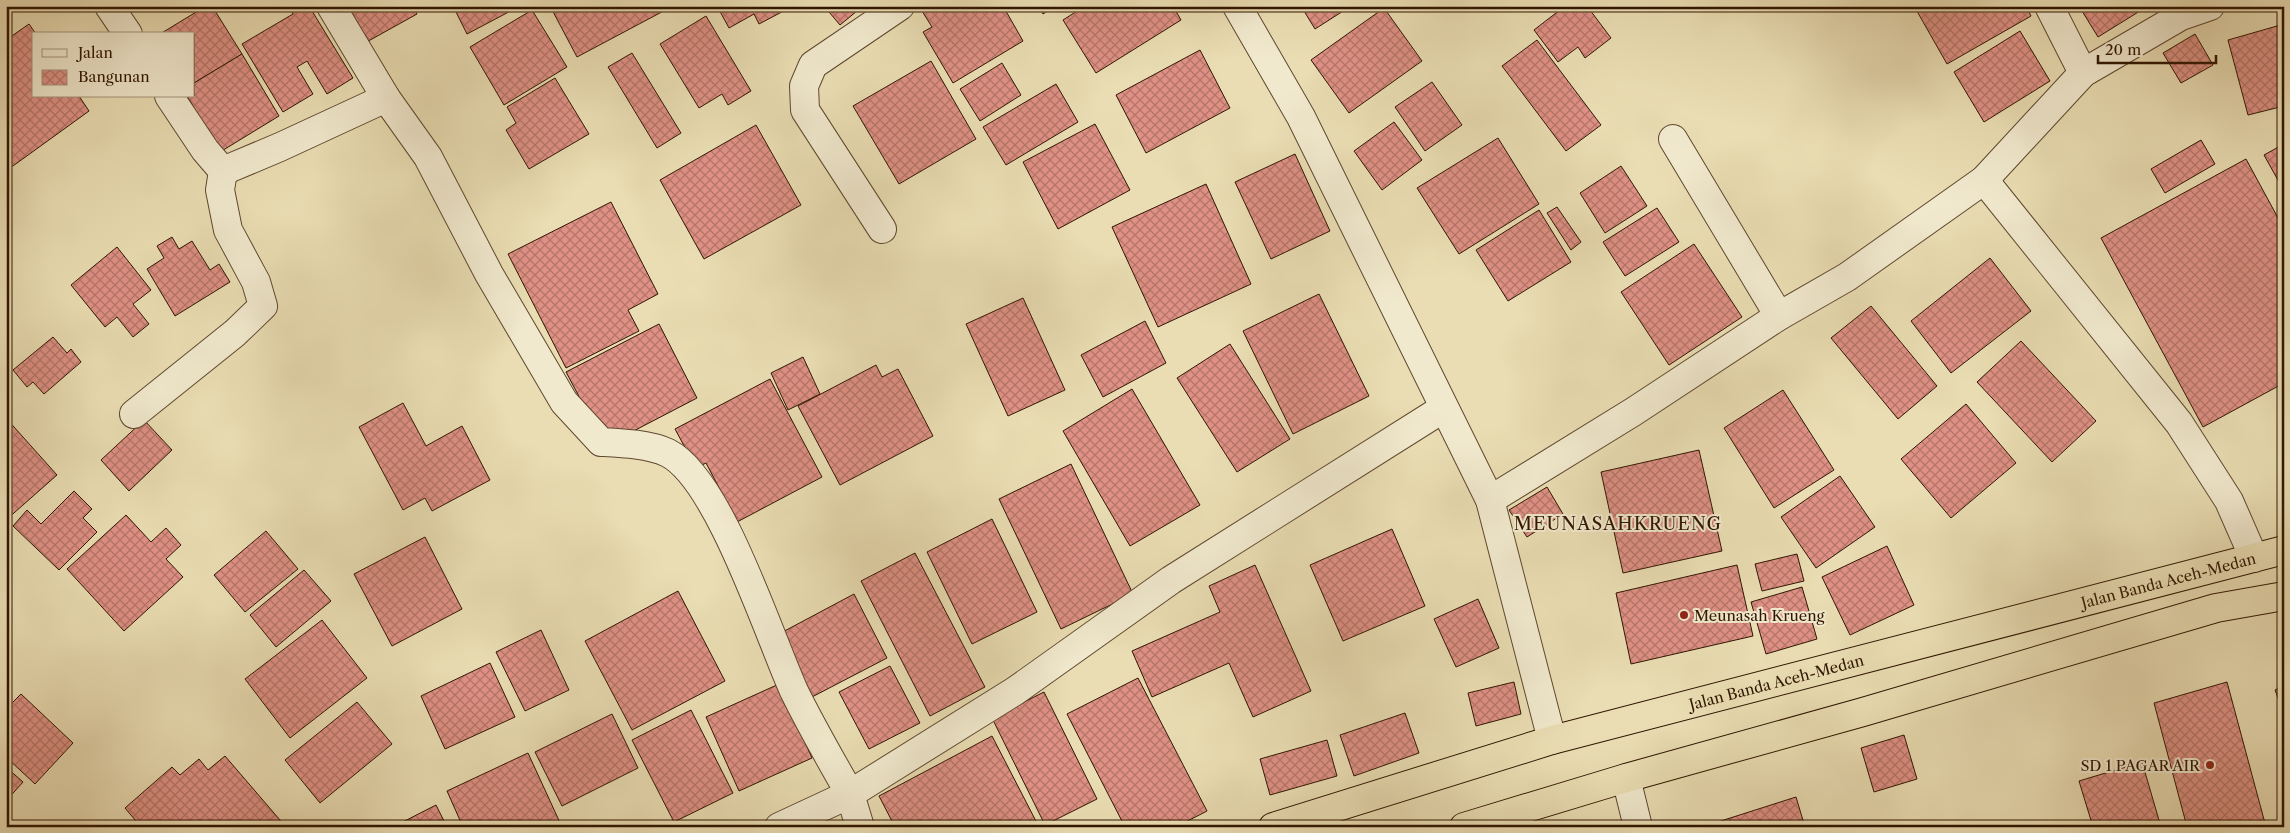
<svg xmlns="http://www.w3.org/2000/svg" width="2290" height="833" viewBox="0 0 2290 833" font-family="'Libre Caslon Text',serif">
	<style>
		.building { fill: url(#building-cross-hatch); stroke: #301601 }
		.lines { fill: none; stroke-linecap: round; stroke-linejoin: round }
		.minor-casing { stroke: #5e482e; stroke-width: 30 }
		.highway-casing { stroke: #301601; stroke-width: 30 }
		.minor { stroke: #f1e9ce; stroke-width: 28 }
		.highway { stroke: #eaddb3; stroke-width: 28 }
		.poi-dot { fill: #8f2418; stroke: #f1e9ce; stroke-width: 2 }
		.labels { text-anchor: middle; dominant-baseline: central; stroke-width: 4; stroke-linejoin: round; paint-order: stroke }
		.street-label { font-size: 15px; fill: #301601; stroke: #f1e9ce }
		.poi-label { font-size: 15px; fill: #301601; stroke: #f1e9ce; text-anchor: start }
		.quarter-label { font-size: 18px; letter-spacing: 1px; fill: #301601; stroke: #f1e9ce }
	</style>
	<defs>
		<pattern id="building-cross-hatch" width="8" height="8" patternUnits="userSpaceOnUse" patternTransform="scale(1.25)"><rect width="8" height="8" fill="#df9185"/><path d="M0 0l8 8M0 8l8-8" fill="none" stroke="#b5756a"/></pattern>
	</defs>
	<rect width="100%" height="100%" fill="#eaddb3"/>
	<filter id="stains"><feTurbulence type="fractalNoise" baseFrequency=".004" numOctaves="4"/><feColorMatrix values="0 0 0 0 .2 0 0 0 0 .09 0 0 0 0 .02 0 0 0 .5 -.17"/></filter>
	<radialGradient id="worn" r=".72"><stop offset=".6" stop-color="#630" stop-opacity="0"/><stop offset="1" stop-color="#630" stop-opacity=".3"/></radialGradient>
	<!-- building -->
	<g class="building">
		<path d="M206,6h6l30,48 -48,29v-49h-34z"/>
		<path d="M288,6h21l44,72 -26,16 -20,-33 -10,6 16,27 -30,18 -41,-68 51,-30z"/>
		<path d="M343,6h70l4,8 -54,30z"/>
		<path d="M453,6h67l-53,28z"/>
		<path d="M550,6h123l-96,51z"/>
		<path d="M717,6h76l-34,18 -5,-10 -25,14z"/>
		<path d="M824,6h39l-23,19z"/>
		<path d="M929,6h74l20,35 -70,42 -30,-51 9,-5 -10,-16z"/>
		<path d="M1038,6h17l-12,8z"/>
		<path d="M1085,6h88l8,14 -85,53 -33,-53z"/>
		<path d="M1301,6h50l-36,23z"/>
		<path d="M1565,6h22l24,32 -26,20 -7,-11 -20,15 -24,-32z"/>
		<path d="M1914,6h112l5,10 -84,48z"/>
		<path d="M2079,6h69l-50,31z"/>
		<path d="M1384,8l38,53 -73,52 -38,-53z"/>
		<path d="M532,10l35,57 -63,38 -34,-58z"/>
		<path d="M706,16l45,75 -23,14 -6,-11 -23,14 -39,-64z"/>
		<path d="M29,24l7,10h-2v62h45l10,15 -83,60v-131z"/>
		<path d="M2284,24v82l-36,9 -20,-75z"/>
		<path d="M2020,31l30,50 -66,41 -30,-50z"/>
		<path d="M2195,34l18,31 -32,18 -18,-30z"/>
		<path d="M1537,40l64,85 -35,26 -64,-85z"/>
		<path d="M1200,50l30,58 -84,45 -30,-58z"/>
		<path d="M632,53l49,80 -24,15 -49,-81z"/>
		<path d="M242,54l37,62 -59,36 -33,-56h7v-13z"/>
		<path d="M931,61l45,78 -77,45 -46,-78z"/>
		<path d="M1002,63l19,32 -41,26 -20,-32z"/>
		<path d="M555,78l34,56 -60,35 -23,-39 10,-7 -9,-16z"/>
		<path d="M1432,82l30,43 -37,26 -30,-44z"/>
		<path d="M1056,84l22,38 -72,43 -23,-38z"/>
		<path d="M1394,122l28,38 -40,30 -28,-39z"/>
		<path d="M1095,124l35,66 -72,39 -35,-67z"/>
		<path d="M756,125l45,80 -97,54 -44,-79z"/>
		<path d="M1498,138l41,66 -80,50 -42,-66z"/>
		<path d="M2201,140l14,24 -50,29 -14,-24z"/>
		<path d="M2284,144v47l-20,-36z"/>
		<path d="M1295,154l35,77 -59,28 -36,-77z"/>
		<path d="M2246,159l38,70v154l-81,44 -102,-189z"/>
		<path d="M1621,166l26,40 -42,27 -25,-40z"/>
		<path d="M1206,184l45,100 -93,43 -46,-100z"/>
		<path d="M611,202l47,92 -30,16 11,21 -73,37 -58,-114z"/>
		<path d="M1557,207l24,35 -10,8 -24,-37z"/>
		<path d="M1657,208l22,34 -54,34 -22,-34z"/>
		<path d="M1539,210l32,52 -63,39 -32,-51z"/>
		<path d="M172,237l7,12 13,-8 18,29 9,-6 11,18 -55,34 -28,-47 17,-11 -7,-12z"/>
		<path d="M1694,244l48,73 -73,48 -48,-73z"/>
		<path d="M117,247l34,43 -18,14 16,20 -16,13 -16,-20 -12,10 -34,-42z"/>
		<path d="M1990,258l41,53 -80,62 -40,-52z"/>
		<path d="M1319,294l50,102 -76,38 -50,-103z"/>
		<path d="M1023,298l42,92 -57,26 -42,-92z"/>
		<path d="M1871,306l66,80 -39,33 -67,-81z"/>
		<path d="M1145,321l21,42 -63,34 -22,-42z"/>
		<path d="M659,324l38,74 -75,39 -4,-8 -17,9 -35,-66z"/>
		<path d="M53,337l14,16 4,-4 10,13 -37,32 -11,-12 -6,5 -14,-17z"/>
		<path d="M2021,341l75,80 -44,41 -75,-80z"/>
		<path d="M1230,344l60,95 -53,33 -60,-94z"/>
		<path d="M803,357l17,37 -32,16 -17,-37z"/>
		<path d="M876,365l6,12 16,-8 35,67 -93,49 -42,-79z"/>
		<path d="M770,379l52,98 -85,45 -31,-59 -10,5 -21,-39z"/>
		<path d="M1132,389l68,116 -70,41 -67,-115z"/>
		<path d="M1783,390l51,80 -60,38 -50,-80z"/>
		<path d="M403,403l23,43 36,-20 28,54 -58,31 -7,-13 -22,12 -44,-83z"/>
		<path d="M1966,404l50,59 -65,55 -50,-59z"/>
		<path d="M6,418l51,57 -51,45z"/>
		<path d="M144,420l28,30 -43,41 -28,-31z"/>
		<path d="M1699,450l23,101 -99,22 -22,-101z"/>
		<path d="M1071,464l62,130 -72,35 -62,-130z"/>
		<path d="M1840,476l35,51 -59,41 -35,-51z"/>
		<path d="M1547,487l16,27 -36,23 -18,-27z"/>
		<path d="M74,491l18,18 -9,9 14,14 -38,38 -46,-44 14,-16 14,14z"/>
		<path d="M126,515l25,27 15,-14 15,17 -15,14 17,18 -59,54 -57,-62z"/>
		<path d="M992,519l45,93 -65,32 -45,-92z"/>
		<path d="M1392,529l33,77 -82,35 -33,-76z"/>
		<path d="M266,531l32,38 -53,43 -31,-37z"/>
		<path d="M425,537l37,72 -70,37 -38,-72z"/>
		<path d="M1887,546l27,59 -64,30 -28,-58z"/>
		<path d="M915,553l70,134 -55,29 -69,-135z"/>
		<path d="M1797,554l7,27 -42,10 -7,-27z"/>
		<path d="M1255,565l56,126 -58,26 -24,-54 -77,34 -20,-46 88,-39 -11,-26z"/>
		<path d="M1737,565l16,71 -122,28 -15,-71z"/>
		<path d="M304,570l27,31 -55,46 -26,-32z"/>
		<path d="M1802,587l15,52 -51,15 -15,-52z"/>
		<path d="M678,591l47,90 -93,49 -47,-89z"/>
		<path d="M854,594l33,64 -77,40 -33,-63z"/>
		<path d="M1478,599l21,49 -43,19 -22,-48z"/>
		<path d="M322,620l45,58 -77,60 -45,-59z"/>
		<path d="M541,630l28,60 -44,21 -29,-59z"/>
		<path d="M490,663l25,54 -70,32 -24,-53z"/>
		<path d="M890,666l30,57 -51,26 -30,-57z"/>
		<path d="M1138,678l69,133 -31,16h-51l-58,-113z"/>
		<path d="M1514,682l7,32 -45,12 -8,-33z"/>
		<path d="M2227,682l39,145h-79l-33,-124z"/>
		<path d="M779,684l33,74 -73,33 -33,-74z"/>
		<path d="M2284,686v27l-9,-23z"/>
		<path d="M1044,692l53,107 -52,26 -53,-107z"/>
		<path d="M21,694l52,49 -38,41 -29,-27v-48z"/>
		<path d="M357,702l35,42 -72,59 -35,-43z"/>
		<path d="M691,710l42,83 -59,29 -42,-82z"/>
		<path d="M1405,713l14,40 -65,23 -14,-41z"/>
		<path d="M612,714l26,54 -76,38 -27,-54z"/>
		<path d="M1904,735l13,44 -43,13 -13,-44z"/>
		<path d="M992,736l47,91h-144l-16,-31z"/>
		<path d="M1327,740l10,36 -67,19 -10,-36z"/>
		<path d="M528,753l34,74h-99l-16,-36z"/>
		<path d="M225,756l61,71h-145l-16,-19 47,-41 8,8 19,-16 9,11z"/>
		<path d="M2142,762l19,65h-68l-14,-46z"/>
		<path d="M6,767l17,15 -17,19z"/>
		<path d="M1796,797l9,30h-103z"/>
		<path d="M436,805l11,22h-54z"/>
	</g>
	<g class="lines">
		<!-- minor casing -->
		<g class="minor-casing">
			<g id="minor">
				<path d="M109,6l19,28"/>
				<path d="M331,6l55,92"/>
				<path d="M1237,6l64,111 189,383 62,240"/>
				<path d="M2049,6l34,67"/>
				<path d="M169,96l36,54 18,21 57,-24 106,-49 42,59 61,117 75,128 37,40c20,1 48,2 67,11 51,26 101,183 126,238 17,35 37,69 56,103l-71,33"/>
				<path d="M1673,139l106,177"/>
				<path d="M1984,180l195,243 50,78 25,57"/>
				<path d="M882,229l-77,-119 -1,-24 9,-21 87,-59"/>
				<path d="M134,414l101,-81 28,-27 -7,-24 -28,-52 -8,-40 3,-19"/>
				<path d="M1490,500l143,-88 146,-96 68,-39 137,-97 99,-107 98,-57 29,-10"/>
				<path d="M1626,778l12,49"/>
				<path d="M860,827l-10,-33 165,-103 156,-111 273,-172"/>
			</g>
		</g>
		<!-- highway casing -->
		<g class="highway-casing">
			<g id="highway">
				<path id="s1" d="M1273,827l279,-87 732,-190"/>
				<path d="M1464,827l162,-49 237,-66 353,-104 68,-12"/>
			</g>
		</g>
		<!-- minor -->
		<use href="#minor" class="minor"/>
		<!-- highway -->
		<use href="#highway" class="highway"/>
	</g>
	<!-- markers -->
	<g class="poi-dot">
		<circle cx="1684" cy="615" r="5"/>
		<circle cx="2210" cy="765" r="5"/>
	</g>
	<g class="labels">
		<!-- street labels -->
		<g class="street-label">
			<text stroke="none"><textPath href="#s1" startOffset="929">Jalan Banda Aceh-Medan</textPath></text>
			<text stroke="none"><textPath href="#s1" startOffset="524">Jalan Banda Aceh-Medan</textPath></text>
		</g>
		<!-- poi labels -->
		<g class="poi-label">
			<text x="1694" y="615">Meunasah Krueng</text>
			<text x="2200" y="765" text-anchor="end">SD 1 PAGAR AIR</text>
		</g>
		<!-- quarter labels -->
		<g class="quarter-label">
			<text x="1618" y="524">MEUNASAHKRUENG</text>
		</g>
	</g>
	<!-- margin -->
	<rect width="2290" height="833" fill="none" stroke="#eaddb3" stroke-width="25"/>
	<rect x="8" y="8" width="2275" height="818" fill="none" stroke="#301601" stroke-width="2.5"/>
	<rect x="12" y="12" width="2265" height="808" fill="none" stroke="#301601"/>
	<!-- legend -->
	<rect x="32" y="32" width="162" height="65" fill="#f1e9ce" stroke="#a4957c"/>
	<rect x="42" y="49" width="25" height="8" fill="#f1e9ce" stroke="#a4957c"/>
	<text x="78" y="58" font-size="15" fill="#301601">Jalan</text>
	<rect x="42" y="70" width="25" height="15" fill="url(#building-cross-hatch)" stroke="#a4957c"/>
	<text x="78" y="82" font-size="15" fill="#301601">Bangunan</text>
	<!-- scale -->
	<path d="M2098 55v8h118v-8" fill="none" stroke="#301601" stroke-width="2.5"/>
	<text x="2105" y="55" font-size="15" fill="#301601" stroke="#f1e9ce" stroke-width="4" paint-order="stroke">20 m</text>
	<rect width="100%" height="100%" filter="url(#stains)"/>
	<rect width="100%" height="100%" fill="url(#worn)"/>
</svg>
